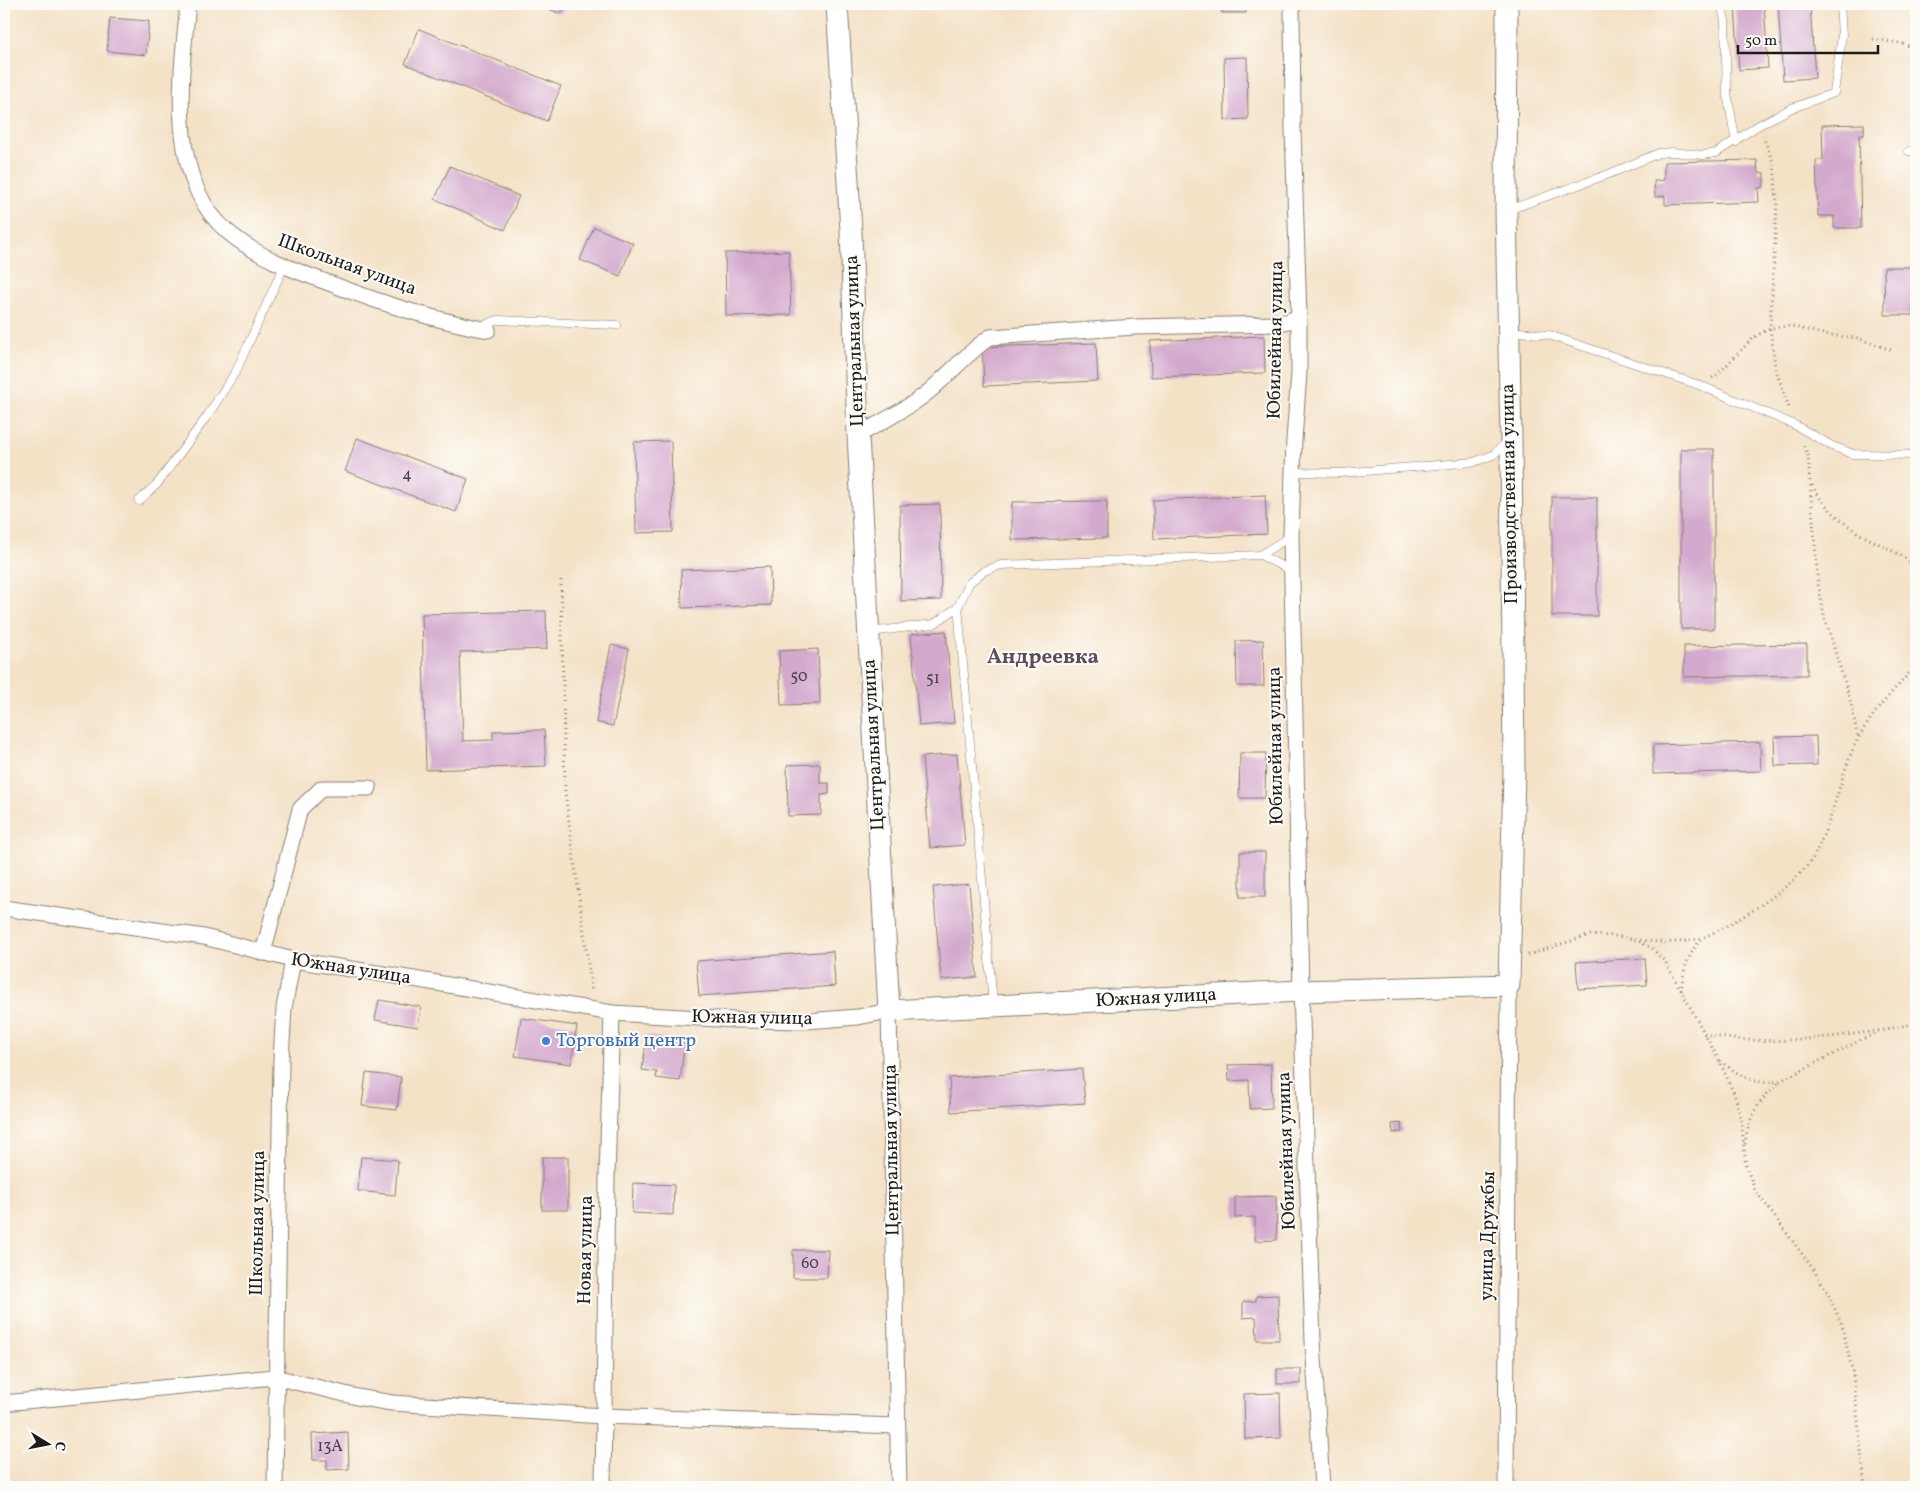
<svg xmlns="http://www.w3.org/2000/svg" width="1920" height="1491" viewBox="0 0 1920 1491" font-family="Vollkorn,serif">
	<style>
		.building { fill: #d3a9ce }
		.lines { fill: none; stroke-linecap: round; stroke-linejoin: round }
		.lane-casing { stroke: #887f72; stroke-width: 9 }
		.street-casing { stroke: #887f72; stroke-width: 17 }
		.secondary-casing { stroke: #887f72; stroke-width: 23 }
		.path { stroke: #887f72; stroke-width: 3; stroke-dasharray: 1 4; stroke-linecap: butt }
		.lane { stroke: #fff; stroke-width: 8 }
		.street { stroke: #fff; stroke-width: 15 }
		.secondary { stroke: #fff; stroke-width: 21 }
		.shop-dot { fill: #3f7fe0; stroke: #fdfcf7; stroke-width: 2 }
		.labels { text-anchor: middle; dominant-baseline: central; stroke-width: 4; stroke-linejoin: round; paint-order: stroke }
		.number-label { font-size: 16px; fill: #4a3f48 }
		.street-label { font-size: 19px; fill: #1c1c1c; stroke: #fdfcf7 }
		.shop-label { font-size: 19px; fill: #366cbe; stroke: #fdfcf7; text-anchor: start }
		.quarter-label { font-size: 21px; font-weight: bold; fill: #5c4d5a; stroke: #fdfcf7 }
	</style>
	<rect width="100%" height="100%" fill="#fdfcf7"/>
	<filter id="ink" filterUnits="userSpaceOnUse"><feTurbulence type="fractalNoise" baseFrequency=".02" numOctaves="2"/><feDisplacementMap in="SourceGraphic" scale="10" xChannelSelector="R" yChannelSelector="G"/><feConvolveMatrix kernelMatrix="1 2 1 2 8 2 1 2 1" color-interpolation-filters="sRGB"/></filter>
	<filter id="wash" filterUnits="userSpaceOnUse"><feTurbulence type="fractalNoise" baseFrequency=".0096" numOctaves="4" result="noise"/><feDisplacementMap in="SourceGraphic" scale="20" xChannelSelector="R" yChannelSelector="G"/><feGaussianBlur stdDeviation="1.12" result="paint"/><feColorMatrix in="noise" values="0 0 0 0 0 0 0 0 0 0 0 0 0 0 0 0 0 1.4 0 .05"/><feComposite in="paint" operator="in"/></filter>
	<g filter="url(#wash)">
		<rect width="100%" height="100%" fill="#f4e2c7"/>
		<g id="blocks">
			<!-- building -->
			<g class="building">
				<path d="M536,4h29l-4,10z"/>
				<path d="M1222,4h23l1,9h-24z"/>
				<path d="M1735,4h29l4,64 -29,2z"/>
				<path d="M1778,4h32l5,74 -32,2z"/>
				<path d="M110,18l39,3 -3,34 -39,-4z"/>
				<path d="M419,29l142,57 -14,35 -142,-57z"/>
				<path d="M1247,57l1,62 -23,1 -1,-62z"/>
				<path d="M1864,124v11h-5l2,93h-27v-12h-16l-2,-56h7l-1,-35z"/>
				<path d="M1757,160l1,13h6v14l-6,1 1,14 -94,3v-9l-10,1 -1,-16 10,-1v-18z"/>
				<path d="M450,166l69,30 -14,34 -70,-31z"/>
				<path d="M594,227l39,16 -13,33 -40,-16z"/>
				<path d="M789,251l2,64 -65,1 -1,-63z"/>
				<path d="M1884,267h28l1,48h-28z"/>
				<path d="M1264,336l1,37 -114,4 -1,-36z"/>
				<path d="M1096,343l2,38 -114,5 -2,-39z"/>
				<path d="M357,438l111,41 -12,33 -111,-41z"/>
				<path d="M671,441l2,91 -37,1 -2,-91z"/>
				<rect x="1681" y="449" width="33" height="180"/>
				<path d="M1265,495l2,39 -113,5 -1,-39z"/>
				<rect x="1552" y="497" width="45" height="119"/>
				<path d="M1107,501v37l-95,2v-38z"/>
				<path d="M940,504l1,96 -40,1 -1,-96z"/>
				<path d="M770,567l1,38 -89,3 -1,-38z"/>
				<path d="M546,611l1,38 -87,3 3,89 30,-1v-9l51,-1 2,36 -120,4 -4,-156z"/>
				<path d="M946,631l8,92 -35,3 -8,-92z"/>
				<path d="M1263,640l1,46h-27l-1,-45z"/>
				<path d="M1807,644v31l-123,2v-31z"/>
				<path d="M611,645l18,4 -16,77 -17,-4z"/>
				<path d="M818,649l2,55 -39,1 -2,-54z"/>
				<path d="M1816,736l1,29 -42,1 -1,-29z"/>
				<path d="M1760,742l1,29 -108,3v-29z"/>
				<path d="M1240,753h26l-1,45h-26z"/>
				<path d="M957,754l8,91 -35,3 -8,-91z"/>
				<path d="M820,764v19h9v11l-8,1v20l-33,1 -1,-51z"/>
				<rect x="1240" y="852" width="25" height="45"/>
				<path d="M969,884l8,93 -36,3 -8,-93z"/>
				<path d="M833,951l2,35 -136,10 -3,-35z"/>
				<path d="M1645,958l2,27 -69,4 -2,-27z"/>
				<path d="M379,1000l42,7 -3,20 -43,-7z"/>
				<path d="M521,1018l56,8 -6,38 -56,-8z"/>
				<path d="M647,1036l38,5 -5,40 -24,-3 1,-6 -15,-2z"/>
				<path d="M1271,1064l1,44 -22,1 -1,-29 -20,1 -1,-16z"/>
				<path d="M1082,1069l3,34 -134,9 -2,-34z"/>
				<path d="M366,1073l35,4 -4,33 -35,-4z"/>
				<path d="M1401,1123l1,9 -9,1 -1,-9z"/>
				<path d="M361,1157l37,3 -3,35 -37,-4z"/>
				<rect x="542" y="1157" width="26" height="53"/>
				<path d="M633,1183l41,2 -1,30 -41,-2z"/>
				<path d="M1276,1196l1,44 -22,1v-24l-20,1v-21z"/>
				<path d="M793,1250h35l-1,28h-34z"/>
				<path d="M1278,1295l1,45h-22l-1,-23 -13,1v-16l13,-1v-5z"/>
				<rect x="1277" y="1369" width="24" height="15"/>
				<path d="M1280,1393l1,45 -36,1 -1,-45z"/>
				<path d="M348,1432l1,37 -22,1v-10h-14l-1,-26z"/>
			</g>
		</g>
	</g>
	<g filter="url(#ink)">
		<use href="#blocks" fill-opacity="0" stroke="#887f72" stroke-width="1"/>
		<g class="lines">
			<!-- lane casing -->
			<g class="lane-casing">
				<g id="lane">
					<path d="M1721,4l4,16 2,73 9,49"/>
					<path d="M1909,151l7,1"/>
					<path d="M1508,210l101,-36 50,-21 13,-1 31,3 13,-2 43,-28 33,-17 42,-15 8,-58 -2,-31"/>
					<path d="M482,326l16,-6 119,5"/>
					<path d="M1509,331l40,4 150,50 96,40 37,21 21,8 63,1"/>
					<path d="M1292,472l49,1 133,-11 19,-7 14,-13"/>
					<path d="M139,501l19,-18 50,-68 28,-44 48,-105"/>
					<path d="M1260,555l32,16"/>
					<path d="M958,607l35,397"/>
					<path d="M870,632l64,-8 24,-17 11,-24 15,-12 17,-6 259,-10 31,-19"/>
				</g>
			</g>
			<!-- street casing -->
			<g class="street-casing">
				<g id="street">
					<path d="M188,4c-7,71 -22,176 40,228 30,25 65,38 101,51 51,20 105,37 159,47"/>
					<path d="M1292,4l1,126 6,187v56l-5,67 -3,96 10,455 12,350 9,146"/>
					<path d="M858,435c23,-13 48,-25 69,-42 22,-18 40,-40 63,-56l145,-10 139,-3 15,-3 10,-4"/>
					<path d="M4,908l200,29 89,23 97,15 222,38 123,7 72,1 51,-4 31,-6 10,476"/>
					<path d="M263,953l37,-144 22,-21h47"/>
					<path d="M4,1403l271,-26 82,20 35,6 211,13 294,10"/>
					<path d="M275,1487l6,-428 3,-51 9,-48"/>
					<path d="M603,1487l4,-310 5,-164"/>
					<path d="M1506,1487l3,-502"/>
				</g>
			</g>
			<!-- secondary casing -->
			<g class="secondary-casing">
				<path id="secondary" d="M837,4l14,227 7,204 31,576 412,-20 208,-6 5,-215 -3,-331 -5,-229 1,-206"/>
			</g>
			<!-- path -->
			<g class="path">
				<path d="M1873,39l32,5 11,6"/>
				<path d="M1763,136l11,29 3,38 -7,125 6,43 14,39"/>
				<path d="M1712,378l6,-4 35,-36 17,-10 20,-2 38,9 29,3 34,12"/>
				<path d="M1804,446l4,10 10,128 6,31 27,88 7,35"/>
				<path d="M1812,485c11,21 28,36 48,49 19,11 40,18 56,33"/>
				<path d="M561,580l4,212 27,201"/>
				<path d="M1640,940c20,3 44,4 64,-3 31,-13 96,-53 111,-83 6,-13 12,-26 16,-39 9,-26 15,-55 28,-78 15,-27 37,-49 57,-71"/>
				<path d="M1528,955l61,-20 28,1 19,4 16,8 14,15 53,97 16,36 6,23 5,47 9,24 56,76 17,27 14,32 11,49 12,113"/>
				<path d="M1681,991c3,-23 6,-35 21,-53"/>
				<path d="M1704,1034c57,13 117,4 174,-3 13,-2 25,-6 38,-7"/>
				<path d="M1720,1061c20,14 35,26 60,20l97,-49"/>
				<path d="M1745,1144c4,-29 13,-43 35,-62"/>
			</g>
			<!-- lane -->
			<use href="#lane" class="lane"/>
			<!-- street -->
			<use href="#street" class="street"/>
			<!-- secondary -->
			<use href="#secondary" class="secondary"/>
		</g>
	</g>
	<!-- markers -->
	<circle class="shop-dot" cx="546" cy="1041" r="5"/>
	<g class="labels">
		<!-- number labels -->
		<g class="number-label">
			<text x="407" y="475">4</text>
			<text x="799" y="677">50</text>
			<text x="933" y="679">51</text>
			<text x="810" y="1264">60</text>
			<text x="330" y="1447">13А</text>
		</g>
		<!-- street labels -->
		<g class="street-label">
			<text transform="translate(347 265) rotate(20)">Школьная улица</text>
			<text transform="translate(1276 340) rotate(-89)">Юбилейная улица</text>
			<text transform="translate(855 341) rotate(-92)">Центральная улица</text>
			<text transform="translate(1510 494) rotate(-91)">Производственная улица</text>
			<text transform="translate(874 745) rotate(-93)">Центральная улица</text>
			<text transform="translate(1276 746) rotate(-91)">Юбилейная улица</text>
			<text transform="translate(351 969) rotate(9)">Южная улица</text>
			<text transform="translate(1156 998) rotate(-3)">Южная улица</text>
			<text transform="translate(752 1018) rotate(1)">Южная улица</text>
			<text transform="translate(892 1150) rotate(-91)">Центральная улица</text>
			<text transform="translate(1287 1151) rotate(-92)">Юбилейная улица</text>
			<text transform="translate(258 1223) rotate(-89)">Школьная улица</text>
			<text transform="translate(1488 1236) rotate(-89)">улица Дружбы</text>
			<text transform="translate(586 1250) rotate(-89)">Новая улица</text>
		</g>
		<!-- shop labels -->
		<g class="shop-label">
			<text x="556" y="1041">Торговый центр</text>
		</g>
		<!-- quarter labels -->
		<g class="quarter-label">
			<text x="1043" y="657">Андреевка</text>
		</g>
	</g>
	<!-- margin -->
	<rect width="1920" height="1491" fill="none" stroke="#fdfcf7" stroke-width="20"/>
	<!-- north arrow -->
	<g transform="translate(48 1444) rotate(100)" stroke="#fdfcf7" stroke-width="4" paint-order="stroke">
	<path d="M0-4L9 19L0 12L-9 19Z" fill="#1c1c1c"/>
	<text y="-8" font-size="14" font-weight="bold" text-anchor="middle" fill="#1c1c1c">С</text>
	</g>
	<!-- scale -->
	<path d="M1738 45v8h140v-8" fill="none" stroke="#1c1c1c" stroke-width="2.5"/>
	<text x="1745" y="45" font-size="15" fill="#1c1c1c" stroke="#fdfcf7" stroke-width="4" paint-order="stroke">50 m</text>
</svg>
